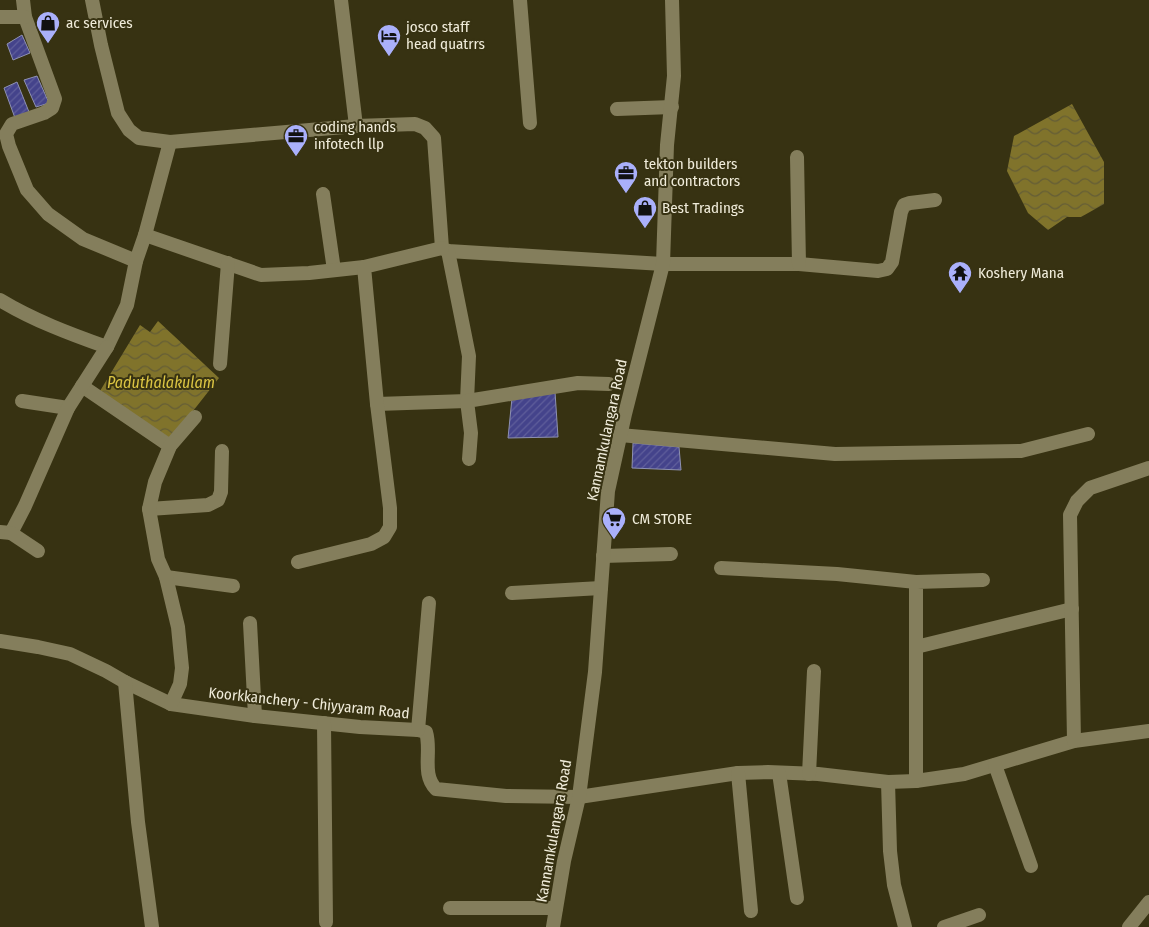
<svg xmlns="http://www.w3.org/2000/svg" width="1149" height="927" viewBox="0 0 1149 927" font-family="'Fira Sans Condensed',sans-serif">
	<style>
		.water { fill: url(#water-waves) }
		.building { fill: url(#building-hatch); stroke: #8e91b2 }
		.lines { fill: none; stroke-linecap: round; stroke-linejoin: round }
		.minor { stroke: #847e5c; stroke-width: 14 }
		.labels { text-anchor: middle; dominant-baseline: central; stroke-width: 4; stroke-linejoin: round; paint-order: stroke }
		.poi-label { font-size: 15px; fill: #f0ecda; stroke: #373212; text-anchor: start }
		.street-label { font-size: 15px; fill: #f0ecda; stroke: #373212 }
		.water-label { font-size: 16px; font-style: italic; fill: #dbc443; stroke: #373212 }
	</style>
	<defs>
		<pattern id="water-waves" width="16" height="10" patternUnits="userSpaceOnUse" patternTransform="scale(1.25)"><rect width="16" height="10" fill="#80732b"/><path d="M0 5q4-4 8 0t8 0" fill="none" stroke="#645d36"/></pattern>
		<pattern id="building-hatch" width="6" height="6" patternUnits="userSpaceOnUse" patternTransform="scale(1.25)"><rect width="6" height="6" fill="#44438b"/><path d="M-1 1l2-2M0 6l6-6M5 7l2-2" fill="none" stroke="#5f5e9b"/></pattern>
	</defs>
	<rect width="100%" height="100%" fill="#373212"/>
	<!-- water -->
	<g class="water">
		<path d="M1072,104l32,58v42l-23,13h-14l-19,13 -20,-17 -21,-42 7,-35z"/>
		<path d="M158,321l61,57 -48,61 -71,-48 40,-66 10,7z"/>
	</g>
	<!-- building -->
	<g class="building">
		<path d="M22,35l8,18 -17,7 -6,-16z"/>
		<path d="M37,76l12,27 -13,4 -12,-27z"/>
		<path d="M17,82l12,30 -14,6 -11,-30z"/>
		<path d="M555,392l3,45 -50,1 4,-40z"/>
		<path d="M633,443l46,4 2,23 -49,-2z"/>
	</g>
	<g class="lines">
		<!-- minor -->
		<g class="minor">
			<path d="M23,0l2,17 30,82 -3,9 -8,5 -32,11 -6,10 3,12 18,44 21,24 35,25 53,22"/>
			<path d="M341,0l15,126"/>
			<path d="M520,0l10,123"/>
			<path d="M0,17h25"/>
			<path d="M617,109l55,-2"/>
			<path d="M170,142l186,-16 59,-2 10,4 9,10 8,110 6,3 215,13h136l79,7 9,-2 5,-7 9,-50 3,-7 6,-2 25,-3"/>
			<path d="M797,157l2,107"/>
			<path d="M323,194l11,76"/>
			<path d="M145,235l116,40 48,-2 55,-6"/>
			<path d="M0,300c33,20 70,34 107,47l20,-42 9,-44 9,-26 25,-93 -31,-4 -10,-8 -11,-17 -17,-68 -9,-45"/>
			<path d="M220,364l8,-101"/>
			<path d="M82,386l88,60"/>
			<path d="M22,401l46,7"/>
			<path d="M377,404l90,-3 2,-45 -21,-105"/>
			<path d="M620,435l215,19 186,-3 67,-17"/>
			<path d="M469,459l2,-26 -4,-32 111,-18 31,1"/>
			<path d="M149,509l59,-4 10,-5 3,-8 1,-41"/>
			<path d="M0,532l11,1 14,-27 43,-98 39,-61"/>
			<path d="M11,533l27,18"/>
			<path d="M603,556l68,-2"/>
			<path d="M298,562l73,-18 13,-7 6,-10v-19l-13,-104 -13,-137 78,-19"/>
			<path d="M721,568l116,6 79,8"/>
			<path d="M166,577l67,9"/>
			<path d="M512,593l89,-5"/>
			<path d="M250,623l5,93"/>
			<path d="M0,641l38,6 32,7 36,17 19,11 46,22 84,12 105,11 58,3 8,2c6,19 -5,42 10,57l70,7 73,1 159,-24 30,-1 50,2 70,8 28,-1 48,-7 110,-33 75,-10"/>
			<path d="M916,647l156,-38"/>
			<path d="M125,682l13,140 14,105"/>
			<path d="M171,704l9,-20 2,-16 -4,-41 -12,-50 -8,-18 -9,-50 6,-27 15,-36 25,-29"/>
			<path d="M324,723l2,199"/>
			<path d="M418,730l11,-127"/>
			<path d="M1074,741l-4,-226 7,-14 13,-13 59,-20"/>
			<path d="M995,765l36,101"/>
			<path d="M738,773l13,138"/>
			<path d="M779,773l18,125"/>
			<path d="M809,774l5,-103"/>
			<path d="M916,781v-199l67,-2"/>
			<path d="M888,782l2,69 4,34 11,42"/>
			<path d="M450,908h106"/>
			<path d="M553,927l11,-66 15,-64 16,-125 13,-181 17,-77 38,-150 4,-119 7,-69 -2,-76"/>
			<path d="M944,927l35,-12"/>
			<path d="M1129,927l20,-25"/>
		</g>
	</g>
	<!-- icons -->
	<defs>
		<g id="shop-pin" transform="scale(1.25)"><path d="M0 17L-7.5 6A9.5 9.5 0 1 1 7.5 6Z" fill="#aab0fb" stroke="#373212"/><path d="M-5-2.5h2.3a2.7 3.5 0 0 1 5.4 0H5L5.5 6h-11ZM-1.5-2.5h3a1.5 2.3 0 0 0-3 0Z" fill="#111"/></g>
		<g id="hotel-pin" transform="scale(1.25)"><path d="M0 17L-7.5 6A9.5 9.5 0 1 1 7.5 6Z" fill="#aab0fb" stroke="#373212"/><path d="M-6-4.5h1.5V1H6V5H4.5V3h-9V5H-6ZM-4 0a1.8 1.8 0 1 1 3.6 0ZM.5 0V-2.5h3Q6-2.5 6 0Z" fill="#111"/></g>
		<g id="office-pin" transform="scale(1.25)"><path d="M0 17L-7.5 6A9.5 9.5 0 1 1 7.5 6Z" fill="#aab0fb" stroke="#373212"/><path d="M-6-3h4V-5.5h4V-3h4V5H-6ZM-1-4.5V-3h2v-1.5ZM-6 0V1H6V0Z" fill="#111"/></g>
		<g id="temple-pin" transform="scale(1.25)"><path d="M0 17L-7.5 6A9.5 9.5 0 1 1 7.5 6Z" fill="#aab0fb" stroke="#373212"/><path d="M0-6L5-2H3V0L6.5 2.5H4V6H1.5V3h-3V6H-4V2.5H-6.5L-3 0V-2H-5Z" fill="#111"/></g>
		<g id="supermarket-pin" transform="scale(1.25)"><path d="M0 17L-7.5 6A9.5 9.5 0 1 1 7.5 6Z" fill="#aab0fb" stroke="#373212"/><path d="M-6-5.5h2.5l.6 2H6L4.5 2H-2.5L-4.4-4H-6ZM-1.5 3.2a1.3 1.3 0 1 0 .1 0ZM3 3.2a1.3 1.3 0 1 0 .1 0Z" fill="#111"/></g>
	</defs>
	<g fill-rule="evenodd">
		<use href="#shop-pin" x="48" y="23"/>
		<use href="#hotel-pin" x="389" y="36"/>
		<use href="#office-pin" x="296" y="136"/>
		<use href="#office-pin" x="626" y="173"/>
		<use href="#shop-pin" x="645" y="208"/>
		<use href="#temple-pin" x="960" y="273"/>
		<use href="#supermarket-pin" x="614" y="519"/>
	</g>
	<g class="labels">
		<!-- poi labels -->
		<g class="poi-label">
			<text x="66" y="23">ac services</text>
			<text x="406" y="27">josco staff<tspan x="406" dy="17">head quatrrs</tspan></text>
			<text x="314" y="127">coding hands<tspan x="314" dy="17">infotech llp</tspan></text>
			<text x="644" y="164">tekton builders<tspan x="644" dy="17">and contractors</tspan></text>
			<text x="662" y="208">Best Tradings</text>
			<text x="978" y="273">Koshery Mana</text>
			<text x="632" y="519">CM STORE</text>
		</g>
		<!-- street labels -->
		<g class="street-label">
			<text transform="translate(607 430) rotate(-78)">Kannamkulangara Road</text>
			<text transform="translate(309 703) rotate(6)">Koorkkanchery - Chiyyaram Road</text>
			<text transform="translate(554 831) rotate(-80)">Kannamkulangara Road</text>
		</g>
		<!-- water labels -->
		<g class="water-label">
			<text x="161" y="382">Paduthalakulam</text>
		</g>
	</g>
</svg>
